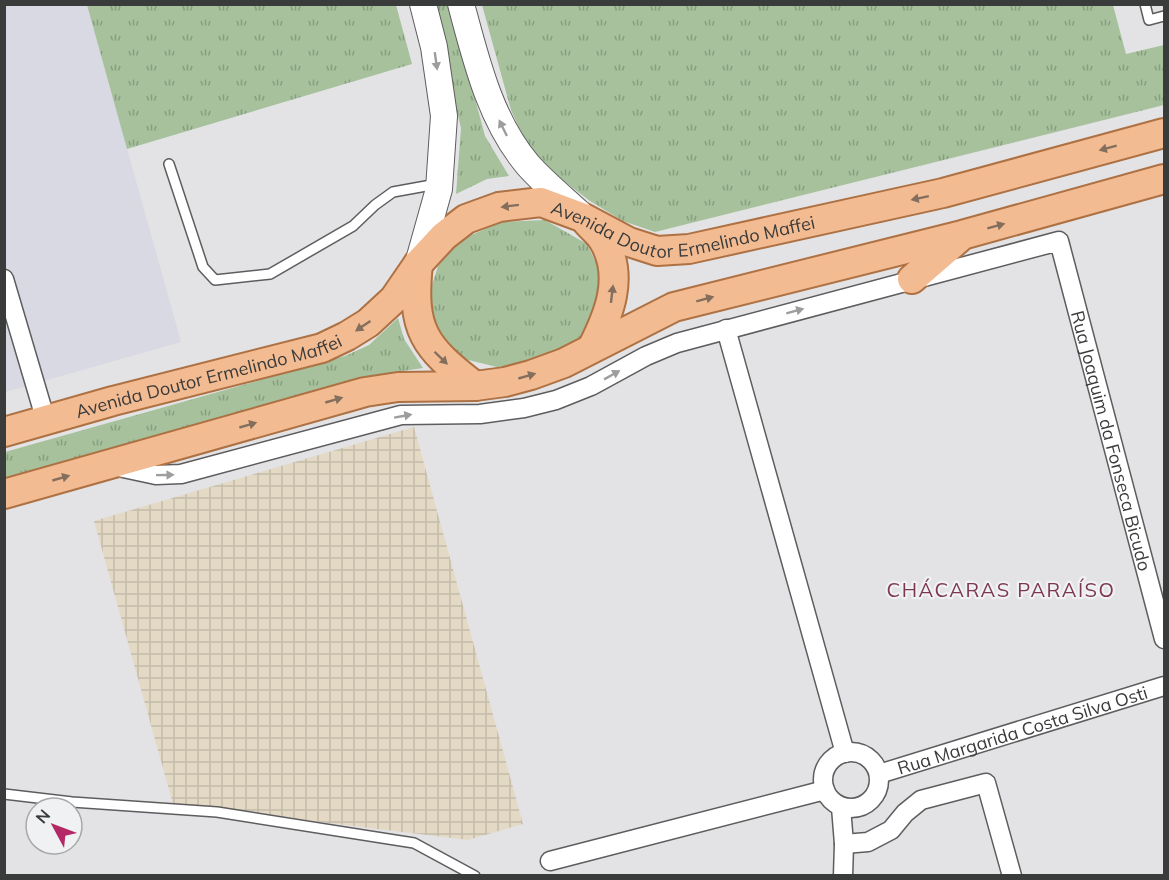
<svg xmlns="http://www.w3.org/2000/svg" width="1169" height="880" viewBox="0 0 1169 880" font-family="Mulish,sans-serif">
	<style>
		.built { fill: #d8d9e2 }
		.industrial { fill: url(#industrial-grid) }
		.grass { fill: url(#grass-tufts) }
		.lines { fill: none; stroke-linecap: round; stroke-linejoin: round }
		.lane-casing { stroke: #5d5d5f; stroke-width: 12 }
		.street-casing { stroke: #5d5d5f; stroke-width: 21 }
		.secondary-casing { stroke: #5d5d5f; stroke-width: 28 }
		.primary-casing { stroke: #ad7143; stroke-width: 32 }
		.lane { stroke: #fff; stroke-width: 9 }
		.street { stroke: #fff; stroke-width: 18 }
		.secondary { stroke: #fff; stroke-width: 26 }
		.primary { stroke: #f3bb91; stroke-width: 28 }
		.oneway { fill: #9c9d9d }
		.oneway2 { fill: #846e5d }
		.labels { text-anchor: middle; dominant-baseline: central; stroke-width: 4.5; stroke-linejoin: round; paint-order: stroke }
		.street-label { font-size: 18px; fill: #3a3b3b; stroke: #f0f1f2 }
		.neighbourhood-label { font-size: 20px; letter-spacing: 1.5px; fill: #7d3851; stroke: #f0f1f2 }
	</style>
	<defs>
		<pattern id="industrial-grid" width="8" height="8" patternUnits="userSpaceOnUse" patternTransform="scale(1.5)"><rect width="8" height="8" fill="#e3d9c4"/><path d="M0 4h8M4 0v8" fill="none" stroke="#c4bba9"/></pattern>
		<pattern id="grass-tufts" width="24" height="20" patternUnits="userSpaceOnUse" patternTransform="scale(1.5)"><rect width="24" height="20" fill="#a6c19c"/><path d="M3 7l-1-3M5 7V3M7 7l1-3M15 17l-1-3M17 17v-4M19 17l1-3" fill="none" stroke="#889e80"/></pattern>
	</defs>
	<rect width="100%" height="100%" fill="#e3e3e5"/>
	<!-- built -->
	<path class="built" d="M5,5h82l94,337 -176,50z"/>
	<!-- industrial -->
	<path class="industrial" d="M414,427l109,397 -55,16 -295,-36 -79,-283z"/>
	<!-- grass -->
	<g class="grass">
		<path d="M87,5h309l16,59 -285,85z"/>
		<path d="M431,5h19l35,131 24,40 -22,3 -31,15 5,-66z"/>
		<path d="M482,5h631l13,49 38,-9v60l-509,127 -32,-11 -33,-20 -37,-28 -24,-23 -18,-40z"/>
		<path d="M545,220l42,24 15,31 -3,41 -21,23 -26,16 -28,11 -27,1 -37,-9 -26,-28 -5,-36 11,-34 29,-24 33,-14z"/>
		<path d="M398,318l6,21 19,29 -33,5 -44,11 -341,97v-29l340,-96 24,-11z"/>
	</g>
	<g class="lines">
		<!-- lane casing -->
		<g class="lane-casing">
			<g id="lane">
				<path d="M1145,4l4,16 15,-4"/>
				<path d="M169,164l34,103 12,13 55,-6 83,-48 22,-21 18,-13 44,-8"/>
				<path d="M4,794l68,8 145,10 197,31 61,33"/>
			</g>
		</g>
		<!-- street casing -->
		<g class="street-casing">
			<g id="street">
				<path d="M4,279l42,142"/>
				<path d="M726,329l119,424"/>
				<path id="s1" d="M114,466l42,9 25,-1 220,-59 79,-1 44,-6 32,-8 35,-14 55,-30 31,-13 382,-102 105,398"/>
				<circle cx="851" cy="780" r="28"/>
				<path id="s2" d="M879,774l285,-88"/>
				<path d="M841,807l3,37 -1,32"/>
				<path d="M844,844l24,-2 23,-12 14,-17 16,-13 65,-17 26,93"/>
				<path d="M550,861l275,-71"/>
			</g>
		</g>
		<!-- secondary casing -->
		<g class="secondary-casing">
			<g id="secondary">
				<path d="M461,4c15,56 29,116 67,161 16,18 36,34 54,51"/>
				<path d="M418,264l21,-75 5,-73 -10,-69 -11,-43"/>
			</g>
		</g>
		<!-- primary casing -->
		<g class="primary-casing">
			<g id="primary">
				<path d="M587,222c5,6 12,11 16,18 22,36 6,75 -11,108"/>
				<path d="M418,264c-7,66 6,83 57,122"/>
				<path d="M912,279l46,-40"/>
				<path id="s3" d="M4,432l109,-31 209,-53 25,-12 21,-13 26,-24 24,-35 26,-28 22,-17 33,-12 42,-5 43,16 45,24 28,9 32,-2 254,-56 221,-60"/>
				<path d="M4,494l361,-102 33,-5 77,-1 30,-4 26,-7 33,-12 110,-56 288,-72 202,-56"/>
			</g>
		</g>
		<!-- lane -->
		<use href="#lane" class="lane"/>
		<!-- street -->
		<use href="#street" class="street"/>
		<!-- secondary -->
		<use href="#secondary" class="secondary"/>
		<!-- primary -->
		<use href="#primary" class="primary"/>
	</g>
	<!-- one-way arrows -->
	<defs><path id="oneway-solid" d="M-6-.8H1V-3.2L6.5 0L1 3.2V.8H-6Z" transform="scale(1.5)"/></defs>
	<g class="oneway">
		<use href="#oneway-solid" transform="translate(436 61) rotate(82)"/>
		<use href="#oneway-solid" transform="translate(503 128) rotate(-116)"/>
		<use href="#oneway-solid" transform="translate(795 311) rotate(-15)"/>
		<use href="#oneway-solid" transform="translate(612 375) rotate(-29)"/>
		<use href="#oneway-solid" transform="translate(403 416) rotate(-10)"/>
		<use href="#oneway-solid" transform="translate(165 475) rotate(-1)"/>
	</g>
	<g class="oneway2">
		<use href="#oneway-solid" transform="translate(1108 148) rotate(165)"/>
		<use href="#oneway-solid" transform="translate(920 198) rotate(168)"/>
		<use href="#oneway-solid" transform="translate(510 206) rotate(173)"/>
		<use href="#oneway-solid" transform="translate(996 226) rotate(-15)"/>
		<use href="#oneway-solid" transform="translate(612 294) rotate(-83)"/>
		<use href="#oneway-solid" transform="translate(705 299) rotate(-15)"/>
		<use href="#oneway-solid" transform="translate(363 326) rotate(146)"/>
		<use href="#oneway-solid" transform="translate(441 358) rotate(44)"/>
		<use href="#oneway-solid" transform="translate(527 376) rotate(-16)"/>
		<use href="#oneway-solid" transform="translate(334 400) rotate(-16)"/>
		<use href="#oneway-solid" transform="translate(248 425) rotate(-16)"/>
		<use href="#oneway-solid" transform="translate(61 478) rotate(-16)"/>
	</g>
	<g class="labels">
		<!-- street labels -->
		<g class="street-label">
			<text stroke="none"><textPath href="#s3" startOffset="752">Avenida Doutor Ermelindo Maffei</textPath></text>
			<text stroke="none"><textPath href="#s3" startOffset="212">Avenida Doutor Ermelindo Maffei</textPath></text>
			<text stroke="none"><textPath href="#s1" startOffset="1188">Rua Joaquim da Fonseca Bicudo</textPath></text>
			<text stroke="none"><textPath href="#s2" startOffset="150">Rua Margarida Costa Silva Osti</textPath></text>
		</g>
		<!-- neighbourhood labels -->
		<g class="neighbourhood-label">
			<text x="1001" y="589">CHÁCARAS PARAÍSO</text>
		</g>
	</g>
	<!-- border -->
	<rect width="1169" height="880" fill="none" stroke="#3a3b3b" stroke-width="12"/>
	<!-- north arrow -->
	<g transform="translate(54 826) rotate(311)"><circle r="28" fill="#f0f1f2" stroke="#a7a8a9" stroke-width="1.5"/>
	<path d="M0-4.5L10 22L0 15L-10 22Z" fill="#b42965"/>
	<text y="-9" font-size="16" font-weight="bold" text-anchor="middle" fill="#3a3b3b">N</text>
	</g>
</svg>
